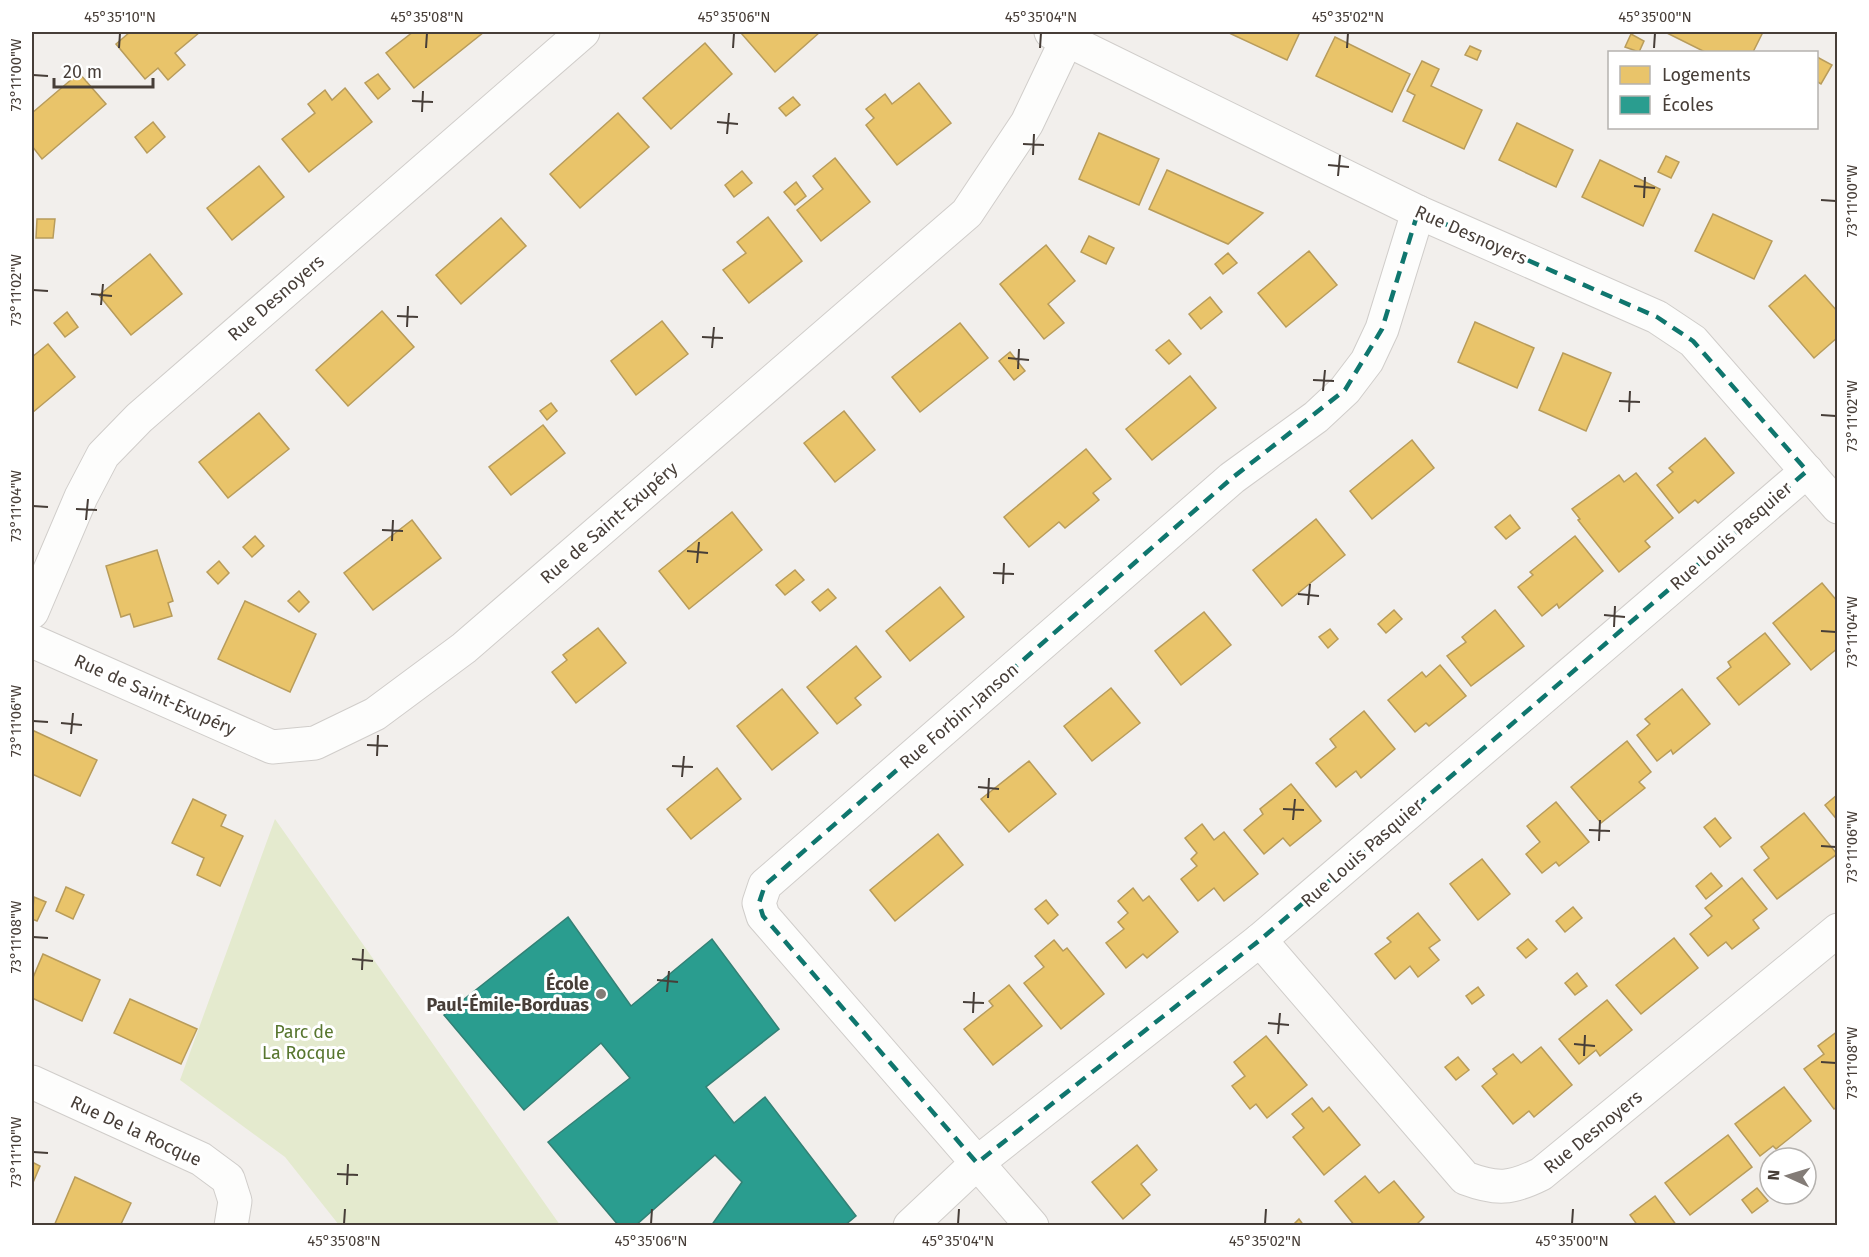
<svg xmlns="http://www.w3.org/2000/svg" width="1869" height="1257" viewBox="0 0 1869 1257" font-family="'Fira Sans',sans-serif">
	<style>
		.green { fill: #e4eace }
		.homes { fill: #e9c46a; stroke: #b89c5b; stroke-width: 1.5 }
		.schools { fill: #2a9d8f; stroke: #338075; stroke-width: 1.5 }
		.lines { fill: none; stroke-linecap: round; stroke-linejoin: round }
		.street-casing { stroke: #d0cdca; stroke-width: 35 }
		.street { stroke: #fdfdfc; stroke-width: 33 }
		.marked { fill: none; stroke: #0f766e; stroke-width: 4.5; stroke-dasharray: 12 8; stroke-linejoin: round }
		.ticks { fill: none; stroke: #473e38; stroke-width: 2 }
		.poi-dot { fill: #837c77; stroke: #fff; stroke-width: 2 }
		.labels { text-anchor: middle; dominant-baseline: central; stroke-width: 6; stroke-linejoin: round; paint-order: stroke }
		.street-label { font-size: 18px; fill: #473e38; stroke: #fff }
		.poi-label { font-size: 18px; font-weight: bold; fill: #473e38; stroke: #fff; text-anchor: end }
		.park-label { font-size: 18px; fill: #58762f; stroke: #fff }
		.neatline { fill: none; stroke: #473e38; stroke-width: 2 }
		.ticks-label { font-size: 15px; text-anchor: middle; fill: #473e38 }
	</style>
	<rect width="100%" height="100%" fill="#f2efec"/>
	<!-- green -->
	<path class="green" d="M275,819l285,406h-221l-54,-68 -105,-77z"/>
	<!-- homes -->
	<g class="homes">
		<path d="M130,32h70l-25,21 10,12 -17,15 -10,-12 -13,11 -29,-35z"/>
		<path d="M413,32h71l-70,56 -28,-35z"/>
		<path d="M743,32h77l-45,40 -34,-39z"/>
		<path d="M1227,32h73l-13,28z"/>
		<path d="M1665,32h98l-10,20h-48z"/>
		<path d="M1631,34l13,7 -5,11 -14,-5z"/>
		<path d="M1335,37l75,37 -18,38 -76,-36z"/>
		<path d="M705,43l27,31 -61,55 -28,-31z"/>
		<path d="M1470,46l11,5 -4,9 -12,-5z"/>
		<path d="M1817,57l15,8 -11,19 -5,-3z"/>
		<path d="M1422,61l17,8 -8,17 51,24 -18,39 -61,-28 12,-26 -8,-4z"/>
		<path d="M79,73l27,31 -64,55 -10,-13v-33z"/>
		<path d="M378,74l12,15 -12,10 -13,-16z"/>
		<path d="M919,83l32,40 -54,42 -31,-40 8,-7 -8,-9 19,-15 7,10z"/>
		<path d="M345,88l27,34 -63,50 -27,-33 33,-26 -7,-9 17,-14 7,10z"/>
		<path d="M793,97l7,8 -14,11 -7,-8z"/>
		<path d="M618,113l31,34 -69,61 -30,-34z"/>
		<path d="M153,122l12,15 -18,16 -12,-16z"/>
		<path d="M1517,123l56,27 -17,37 -57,-27z"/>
		<path d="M1099,133l60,26 -20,46 -60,-26z"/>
		<path d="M1666,156l13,6 -8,16 -13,-6z"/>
		<path d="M835,158l35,44 -49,39 -24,-31 26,-21 -10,-13z"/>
		<path d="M1600,160l60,29 -17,37 -61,-29z"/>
		<path d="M259,166l25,31 -52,43 -25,-32z"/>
		<path d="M1167,170l96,43 -35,31 -79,-35z"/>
		<path d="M742,171l10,12 -18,14 -9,-12z"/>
		<path d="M796,182l10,14 -11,9 -11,-13z"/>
		<path d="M1713,214l59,27 -18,38 -59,-28z"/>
		<path d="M768,217l34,44 -53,42 -26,-33 23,-17 -9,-11z"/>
		<path d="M501,218l25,28 -65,58 -25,-29z"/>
		<path d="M37,219h18l-2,19h-17z"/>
		<path d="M1089,236l25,12 -8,16 -25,-12z"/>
		<path d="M1046,245l29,36 -27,23 16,19 -20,16 -44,-55z"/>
		<path d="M1309,251l28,34 -51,42 -28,-34z"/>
		<path d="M1228,253l9,10 -14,11 -8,-10z"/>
		<path d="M150,254l32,40 -51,41 -32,-40z"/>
		<path d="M1805,275l33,37v25l-24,21 -45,-52z"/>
		<path d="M1210,297l12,15 -21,17 -12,-15z"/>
		<path d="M382,311l32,36 -66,59 -32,-36z"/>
		<path d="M67,312l11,15 -13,10 -11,-14z"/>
		<path d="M662,321l26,33 -52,41 -25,-34z"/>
		<path d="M1475,322l59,26 -17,40 -59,-26z"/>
		<path d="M960,323l28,35 -68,54 -28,-35z"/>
		<path d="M1169,340l12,14 -12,10 -13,-14z"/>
		<path d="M48,344l27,33 -43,36v-56z"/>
		<path d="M1010,352l15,19 -11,9 -15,-19z"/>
		<path d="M1563,353l48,20 -25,58 -47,-21z"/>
		<path d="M1190,376l26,32 -64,52 -26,-31z"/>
		<path d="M551,403l6,8 -10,9 -7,-9z"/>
		<path d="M844,411l31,39 -40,32 -31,-39z"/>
		<path d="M259,413l30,36 -61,49 -29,-36z"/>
		<path d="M543,425l22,28 -54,42 -22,-28z"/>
		<path d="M1705,438l29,35 -36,30 -3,-3 -16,13 -22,-28 16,-13 -4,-4z"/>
		<path d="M1412,440l22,28 -62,51 -22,-28z"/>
		<path d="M1086,449l25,30 -18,14 6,7 -34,28 -6,-6 -30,25 -25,-30z"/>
		<path d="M1636,473l37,45 -28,23 5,6 -31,25 -41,-52 2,-1 -8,-10 47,-34 5,7z"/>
		<path d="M732,512l30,38 -73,59 -30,-38z"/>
		<path d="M1510,515l10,13 -14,11 -11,-12z"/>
		<path d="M1316,519l29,36 -63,51 -29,-36z"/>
		<path d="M412,520l29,38 -68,52 -29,-37z"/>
		<path d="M255,536l9,10 -12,11 -9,-10z"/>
		<path d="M1575,536l28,35 -44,37 -2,-4 -15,12 -24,-29 15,-12 -3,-3z"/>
		<path d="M157,550l16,51 -5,2 4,13 -38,11 -4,-13 -9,3 -15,-51z"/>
		<path d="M219,561l10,12 -11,11 -11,-12z"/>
		<path d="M795,570l9,10 -19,15 -9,-10z"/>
		<path d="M1822,583l16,19v46l-27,22 -38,-47z"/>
		<path d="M940,587l24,30 -54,44 -24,-30z"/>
		<path d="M828,589l8,9 -16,13 -8,-9z"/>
		<path d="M299,591l10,11 -10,10 -11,-11z"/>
		<path d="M245,601l71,33 -26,58 -72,-33z"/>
		<path d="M1394,610l8,9 -16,14 -8,-9z"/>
		<path d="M1495,610l29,36 -53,40 -24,-30 19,-14 -4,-5z"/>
		<path d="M1204,612l27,33 -50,40 -26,-34z"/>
		<path d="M598,628l28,35 -50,40 -24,-31 15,-12 -4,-5z"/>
		<path d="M1330,629l8,10 -10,9 -9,-11z"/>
		<path d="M1765,633l25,31 -51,41 -22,-27 14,-11 -3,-5z"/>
		<path d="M856,646l25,31 -26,21 6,7 -24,19 -30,-37z"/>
		<path d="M1440,665l26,31 -37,30 -3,-3 -11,9 -27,-32 34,-28 4,5z"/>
		<path d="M1111,688l29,35 -48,38 -28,-35z"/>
		<path d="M782,689l36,44 -46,37 -35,-44z"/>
		<path d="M1682,689l28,35 -37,30 -2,-4 -14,11 -20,-26 13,-11 -5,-5z"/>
		<path d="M1364,711l31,38 -34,29 -5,-7 -20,16 -20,-24 20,-16 -6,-8z"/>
		<path d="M32,730l65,30 -17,36 -48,-22z"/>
		<path d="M1627,741l24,31 -12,10 6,6 -44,35 -30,-36z"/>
		<path d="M1029,761l27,33 -47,38 -28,-33z"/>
		<path d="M717,768l24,31 -50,40 -24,-30z"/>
		<path d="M1291,784l30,37 -31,25 -7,-8 -19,16 -20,-24 19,-16 -3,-5z"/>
		<path d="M1838,794v27l-13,-16z"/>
		<path d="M193,799l33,16 -5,11 22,10 -23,50 -23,-11 7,-17 -32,-15z"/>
		<path d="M1556,802l33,40 -30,24 -3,-4 -14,11 -16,-19 14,-12 -13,-16z"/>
		<path d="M1804,813l33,41 -60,45 -23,-29 15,-12 -8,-11z"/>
		<path d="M1715,818l16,20 -11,9 -16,-20z"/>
		<path d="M1202,824l12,16 10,-8 34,42 -34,27 -10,-13 -16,13 -17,-22 16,-13 -6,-7 6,-6 -12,-15z"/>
		<path d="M938,834l25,31 -68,56 -25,-31z"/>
		<path d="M1482,859l28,35 -32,26 -28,-36z"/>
		<path d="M1711,873l11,13 -16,13 -10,-13z"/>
		<path d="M1742,878l25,31 -14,11 6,8 -27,21 -6,-7 -18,14 -18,-22 22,-18 -7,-8z"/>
		<path d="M66,887l18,8 -11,24 -17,-8z"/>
		<path d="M1133,888l10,13 6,-5 29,36 -31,26 -4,-4 -17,14 -20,-25 18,-14 -6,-7 10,-9 -10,-12z"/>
		<path d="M34,897l12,5 -9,19 -5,-2z"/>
		<path d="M1046,900l12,15 -10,9 -13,-15z"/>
		<path d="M1573,907l9,11 -17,14 -9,-11z"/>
		<path d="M1418,913l22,27 -11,8 10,12 -21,17 -8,-11 -15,13 -20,-25 16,-12 -4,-4z"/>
		<path d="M1674,938l24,30 -57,46 -25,-29z"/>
		<path d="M1528,939l9,10 -11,9 -9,-10z"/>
		<path d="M1054,940l9,11 4,-3 37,46 -43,35 -37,-46 20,-16 -9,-11z"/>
		<path d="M43,954l57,26 -18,41 -50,-23v-18z"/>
		<path d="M1577,973l10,13 -12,9 -10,-12z"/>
		<path d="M1009,985l33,41 -49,39 -29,-36 29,-23 -4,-5z"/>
		<path d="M1478,987l6,8 -12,9 -6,-8z"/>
		<path d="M130,999l67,30 -16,35 -67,-31z"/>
		<path d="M1607,1000l25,30 -32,26 -4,-6 -17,14 -20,-25z"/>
		<path d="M1838,1031v75l-4,3 -30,-40 20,-15 -6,-8z"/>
		<path d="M1266,1036l41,49 -40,33 -11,-14 -6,5 -18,-23 13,-10 -11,-14z"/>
		<path d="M1541,1047l31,38 -38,32 -5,-6 -16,13 -31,-38 15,-12 -4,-5 20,-15 8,9z"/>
		<path d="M1458,1057l11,13 -13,10 -11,-13z"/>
		<path d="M1784,1087l27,34 -35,28 -3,-3 -13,10 -25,-32z"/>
		<path d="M1312,1098l11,14 6,-5 31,38 -36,30 -31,-38 11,-9 -12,-14z"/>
		<path d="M1728,1135l24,32 -62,48 -25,-32z"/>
		<path d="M1137,1145l20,25 -16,14 9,11 -27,24 -31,-37z"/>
		<path d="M32,1162l8,4 -8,19z"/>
		<path d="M1365,1176l14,17 15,-12 30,36 -9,9h-60l-20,-25z"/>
		<path d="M75,1177l56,26 -11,23h-66z"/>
		<path d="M1757,1188l11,13 -16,12 -10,-13z"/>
		<path d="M1655,1196l22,30h-39l-8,-11z"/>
		<path d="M1299,1219l5,7h-12z"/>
	</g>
	<!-- schools -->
	<path class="schools" d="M568,917l63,89 81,-67 67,90 -73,58 28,36 31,-26 91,119 -12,10h-133l31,-44 -27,-27 -80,71h-16l-71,-84 82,-64 -29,-35 -77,67 -80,-95z"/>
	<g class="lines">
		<!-- street casing -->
		<g class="street-casing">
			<g id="street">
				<path d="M1051,32l367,180 239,105 36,24 145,166"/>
				<path d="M32,612l49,-115 22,-42 36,-37 444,-386"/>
				<path d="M32,641l240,106 43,-4 60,-29 89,-66 503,-435 60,-90 40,-84"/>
				<path d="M1260,940l205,238c32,12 46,11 76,-4l297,-244"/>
				<path d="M32,1082l169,77 27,20 7,22 -4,25"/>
				<path d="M910,1226l67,-63 283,-223 547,-469"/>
				<path d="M1032,1226l-269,-310 -4,-13 6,-18 467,-407 84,-61 29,-27 22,-29 15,-32 36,-117"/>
			</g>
		</g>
		<!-- street -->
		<use href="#street" class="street"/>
	</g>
	<!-- marked area -->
	<path class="marked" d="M1418,212l239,105 36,24 114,130 -547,469 -283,223 -214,-247 -4,-13 6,-18 467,-407 113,-88 37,-61z"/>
	<!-- ticks -->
	<path class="ticks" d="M119,48l1,-15M426,48l1,-15M733,48l1,-15M1040,48l1,-15M1347,48l1,-15M1654,48l1,-15M33,75l15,1M412,101l21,1M422,112l1,-21M717,122l21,2M727,134l2,-21M1023,144l21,1M1033,155l1,-21M1328,165l21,2M1338,176l2,-21M1634,186l21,2M1644,198l1,-21M1821,200l15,1M33,290l15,1M91,294l21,2M101,305l2,-21M397,316l21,1M407,327l1,-21M702,337l21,1M712,348l2,-21M1008,358l21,2M1018,369l1,-20M1313,380l21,1M1323,391l2,-21M1619,401l21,1M1629,412l1,-21M1821,415l15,1M33,506l15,1M76,509l21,1M86,520l2,-21M382,530l21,1M392,541l1,-21M687,551l21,2M697,563l2,-21M993,573l21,1M1003,584l1,-21M1298,594l21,2M1308,605l2,-21M1604,615l21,2M1614,627l1,-21M1821,631l15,1M33,721l15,1M61,723l21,2M71,734l2,-21M367,745l21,1M377,756l1,-21M672,766l21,1M682,777l2,-21M978,787l21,2M988,798l1,-20M1283,809l21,1M1293,820l2,-21M1589,830l21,1M1599,841l1,-21M1821,846l15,1M33,937l15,1M352,959l21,2M362,970l1,-21M657,980l21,2M667,992l2,-21M963,1002l21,1M973,1013l1,-21M1268,1023l21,2M1278,1034l2,-21M1574,1044l21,2M1584,1056l1,-21M1821,1062l15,1M33,1152l15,1M337,1174l21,1M347,1185l1,-21M344,1224l1,-15M651,1224l1,-15M958,1224l1,-15M1265,1224l1,-15M1572,1224l1,-15"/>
	<!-- markers -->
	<circle class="poi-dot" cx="601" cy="994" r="6"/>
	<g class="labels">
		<!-- street labels -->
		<g class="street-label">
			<text transform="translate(1471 235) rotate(24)">Rue Desnoyers</text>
			<text transform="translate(276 298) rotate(-41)">Rue Desnoyers</text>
			<text transform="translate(609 523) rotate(-41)">Rue de Saint-Exupéry</text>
			<text transform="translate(1731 536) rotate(-41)">Rue Louis Pasquier</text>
			<text transform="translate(155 695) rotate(24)">Rue de Saint-Exupéry</text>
			<text transform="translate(959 716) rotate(-41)">Rue Forbin-Janson</text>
			<text transform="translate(1362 853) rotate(-41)">Rue Louis Pasquier</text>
			<text transform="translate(136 1131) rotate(25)">Rue De la Rocque</text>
			<text transform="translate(1593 1132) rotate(-39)">Rue Desnoyers</text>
		</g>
		<!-- poi labels -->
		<g class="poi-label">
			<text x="589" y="984">École<tspan x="589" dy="21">Paul-Émile-Borduas</tspan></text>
		</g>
		<!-- park labels -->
		<g class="park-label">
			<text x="304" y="1032">Parc de<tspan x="304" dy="21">La Rocque</tspan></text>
		</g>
	</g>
	<!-- border -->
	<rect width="1869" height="1257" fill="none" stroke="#ffffff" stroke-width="66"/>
	<!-- legend -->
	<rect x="1608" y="51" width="210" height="78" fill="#ffffff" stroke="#b5b2af" stroke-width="1.5"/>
	<rect x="1620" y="66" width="30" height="18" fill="#e9c46a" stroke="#b5b2af" stroke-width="1.5"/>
	<text x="1662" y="81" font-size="18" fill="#473e38">Logements</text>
	<rect x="1620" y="96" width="30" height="18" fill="#2a9d8f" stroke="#b5b2af" stroke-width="1.5"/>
	<text x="1662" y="111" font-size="18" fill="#473e38">Écoles</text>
	<!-- north arrow -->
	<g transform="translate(1788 1176) rotate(274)"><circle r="28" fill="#ffffff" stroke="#b5b2af" stroke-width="1.5"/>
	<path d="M0-4.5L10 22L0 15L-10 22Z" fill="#837c77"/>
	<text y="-9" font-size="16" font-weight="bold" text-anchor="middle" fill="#473e38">N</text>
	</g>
	<!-- scale -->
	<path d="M54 78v9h99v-9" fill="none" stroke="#473e38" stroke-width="3"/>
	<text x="63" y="78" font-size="18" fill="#473e38" stroke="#ffffff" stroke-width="4.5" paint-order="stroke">20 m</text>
	<rect x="33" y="33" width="1803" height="1191" class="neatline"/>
	<g class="ticks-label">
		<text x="120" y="22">45°35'10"N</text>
		<text x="427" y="22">45°35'08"N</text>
		<text x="734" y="22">45°35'06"N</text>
		<text x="1041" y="22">45°35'04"N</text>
		<text x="1348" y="22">45°35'02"N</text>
		<text x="1655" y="22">45°35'00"N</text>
		<text transform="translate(16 75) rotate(-90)" y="5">73°11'00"W</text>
		<text transform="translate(1852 201) rotate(-90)" y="5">73°11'00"W</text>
		<text transform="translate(16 290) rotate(-90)" y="5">73°11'02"W</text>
		<text transform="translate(1852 416) rotate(-90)" y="5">73°11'02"W</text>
		<text transform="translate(16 506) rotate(-90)" y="5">73°11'04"W</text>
		<text transform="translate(1852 632) rotate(-90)" y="5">73°11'04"W</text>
		<text transform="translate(16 721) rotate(-90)" y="5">73°11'06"W</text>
		<text transform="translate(1852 847) rotate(-90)" y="5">73°11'06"W</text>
		<text transform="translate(16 937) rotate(-90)" y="5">73°11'08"W</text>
		<text transform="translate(1852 1063) rotate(-90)" y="5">73°11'08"W</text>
		<text transform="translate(16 1152) rotate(-90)" y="5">73°11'10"W</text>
		<text x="344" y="1246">45°35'08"N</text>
		<text x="651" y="1246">45°35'06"N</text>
		<text x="958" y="1246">45°35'04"N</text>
		<text x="1265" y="1246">45°35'02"N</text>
		<text x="1572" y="1246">45°35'00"N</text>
	</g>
</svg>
